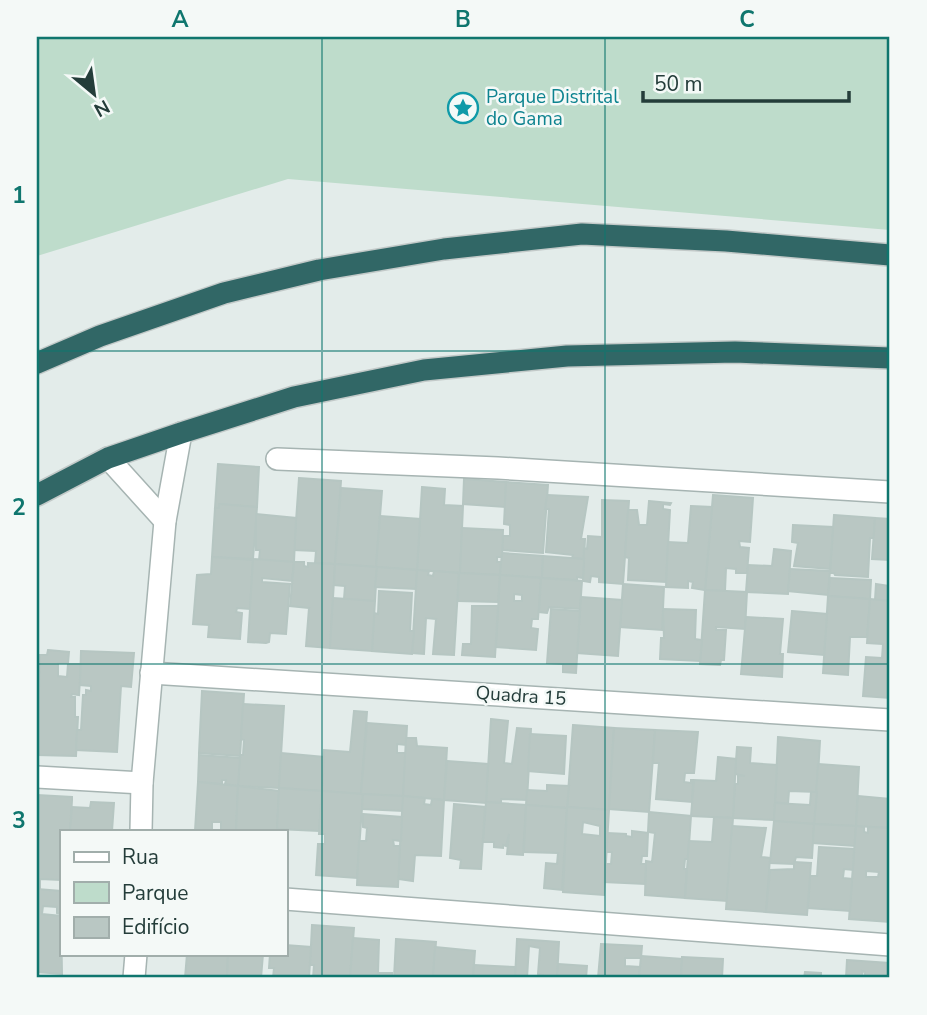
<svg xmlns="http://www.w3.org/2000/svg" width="927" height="1015" viewBox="0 0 927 1015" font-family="'Nunito Sans',sans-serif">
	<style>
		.green { fill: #bedccb }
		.building { fill: #b9c7c3; stroke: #b6c6c2; stroke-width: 2; fill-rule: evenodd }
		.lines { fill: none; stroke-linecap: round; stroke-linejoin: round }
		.street-casing { stroke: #a6b4b2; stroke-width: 24 }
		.highway-casing { stroke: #c2c9c8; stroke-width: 24 }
		.street { stroke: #fff; stroke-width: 21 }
		.highway { stroke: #316766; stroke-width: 21 }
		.grid { fill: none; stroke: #0f766e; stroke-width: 2; stroke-opacity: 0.55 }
		.labels { text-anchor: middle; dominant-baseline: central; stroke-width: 5; stroke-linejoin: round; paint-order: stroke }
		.culture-label { font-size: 19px; fill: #0d838f; stroke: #f4f9f7; text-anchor: start }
		.street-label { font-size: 19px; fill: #243d3a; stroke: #f4f9f7 }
		.neatline { fill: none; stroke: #0f766e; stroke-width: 2.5 }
		.grid-label { font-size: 23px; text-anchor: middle; font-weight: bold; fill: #0f766e }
	</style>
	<rect width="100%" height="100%" fill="#e3ecea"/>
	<!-- green -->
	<path class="green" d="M37,37h853v193l-602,-51 -251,77z"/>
	<!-- building -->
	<g class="building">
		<path d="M218,464l41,3 -2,40 -38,-3v4h-4z"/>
		<path d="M299,478l42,3 -6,83 -20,-1 1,-12 -22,-1z"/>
		<path d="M464,479l42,3 -1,25 -42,-3z"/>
		<path d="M506,482l42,3 -5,68 -41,-3 1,-14h7v-11l-6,-1z"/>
		<path d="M422,487l23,2 -1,16 19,1 -3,67 -43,-3z"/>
		<path d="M341,488l41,3 -6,76 -41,-3z"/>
		<path d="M547,495l41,2 -7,42h4l-1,20 -12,-1 1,-3 -27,-3 3,-43h-4z"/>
		<path d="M713,495l40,3 -3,44 -11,-1 1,6 9,1 -2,25h-11v-4l-10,-1 -1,23 -20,-1z"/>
		<path d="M602,500l27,1 -6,83 -24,-2v-5l-8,-1 -1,6 -7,-1 1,-33 3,1 1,-13 14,1z"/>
		<path d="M649,501l22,2 -1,2 -7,-1v5l7,1 -4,72 -38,-2 1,-22 -4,-1 3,-47h9l2,15h8z"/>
		<path d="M219,504l38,3 -4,52 -41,-2 3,-49h4z"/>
		<path d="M691,506l21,1 -7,83 -13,-2 1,-6 -5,-1v7l-22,-1 2,-45 20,1z"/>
		<path d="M256,514l40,4 -2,44 -35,-2 1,-10h-4z"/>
		<path d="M834,515l41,3 -1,20h-4l-2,39 -33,-2 -1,-2h-4z"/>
		<path d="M380,516l40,3 -3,51 -41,-3z"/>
		<path d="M875,518l15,1v41l-18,-1z"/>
		<path d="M793,525l40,2 -3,42 -36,-3 4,-23 -6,-1z"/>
		<path d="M462,528l41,2 -1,27h-5v5h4l-1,13 -40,-2z"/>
		<path d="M774,549l17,2 -3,43 -42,-2 2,-27 24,1z"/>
		<path d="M502,553l41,3 -1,22 -42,-3z"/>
		<path d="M543,556l41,3 -1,19 -6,-1v3l-35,-2z"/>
		<path d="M212,557l41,3 -3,49 -13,-1 -1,4 6,1 -2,26 -32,-2 1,-12 -16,-1 4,-49 14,-1z"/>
		<path d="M253,559l41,3 -2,19 -30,-3v4l28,2 -4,50 -16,-1 -1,9 -3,1 -18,-1z"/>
		<path d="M294,562h10v4l4,1v-4l27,1 -5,84 -24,-2 3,-38 -19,-2z"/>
		<path d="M335,564l42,3 -2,34 -31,-2 1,-13 -11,-1z"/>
		<path d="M377,567l40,3 -1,19 -41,-2z"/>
		<path d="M790,569l40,2 -2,24 -40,-4z"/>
		<path d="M417,570l12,1 -1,4 5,1 1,-5 25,2 -5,82 -21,-1 3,-35 -10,-1 -2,36 -12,-1z"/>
		<path d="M459,573l41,2 -2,27 -40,-1z"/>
		<path d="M500,575l41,3 -3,41h-6l-1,9 7,1 -2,21 -40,-3zM514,594l8,1v6h-8z"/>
		<path d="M541,578l41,3 -2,28 -31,-2 -2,6 -8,-1z"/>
		<path d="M830,578l41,2 -1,19 -42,-3z"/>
		<path d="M623,584l41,3 -2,43 -42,-3z"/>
		<path d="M876,584l14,2v15l-15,-1z"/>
		<path d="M705,590l42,2 -2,37 -29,-2v3h10l-2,30h-3l-1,5 -20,-1z"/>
		<path d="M379,591l33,2 -2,38h4l-2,23 -40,-3 2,-38 4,1z"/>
		<path d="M828,596l42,3 -3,38h-17l-2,38 -25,-2z"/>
		<path d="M581,597l41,3 -4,56 -41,-3z"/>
		<path d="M333,598l42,3 -3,50 -42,-3z"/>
		<path d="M870,599l20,2v97l-27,-2 3,-39 16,1 1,-14 -16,-1z"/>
		<path d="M472,606h26l-3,51 -33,-2 1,-11h8z"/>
		<path d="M551,609l29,2 -4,62 -13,-1v-8l-16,-1z"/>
		<path d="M663,609l33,1 -1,29 7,1 -2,21 -40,-2 1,-21h3z"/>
		<path d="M792,611l35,3 -3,41 -36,-3z"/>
		<path d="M746,617l37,2 -3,35h3l-1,23 -41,-3z"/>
		<path d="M48,650l21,2 -1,11h-10v13l9,1 1,-13h13l-2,31 -7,-1 -1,3h4v20h3l-2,39 -39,-1 3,-100h7z"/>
		<path d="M81,651l53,2 -3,34 -10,-1 -4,66 -41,-2 1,-20h4l2,-35h3v-5l5,1v-5l-11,-1z"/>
		<path d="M37,662h3l-2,37 -1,-1z"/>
		<path d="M202,691l42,3 -4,62 -41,-3z"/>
		<path d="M243,704l41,2 -5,82 -41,-2 2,-31h3l1,-15 -3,-1z"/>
		<path d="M354,711l13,1 -6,82 -39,-3 2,-41 26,2z"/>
		<path d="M491,719l17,2 -4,42 8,1 5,-36 14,1 -4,71 -26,-1v4l-15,-1z"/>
		<path d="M367,723l40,3 -1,19 -9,-1v9h9l-3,43 -42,-2z"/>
		<path d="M573,725l41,3 -5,82 -42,-3z"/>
		<path d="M614,728l41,2 -6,82 -40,-3z"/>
		<path d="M655,730l43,2 -4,41h-9l-1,9 7,1v-3h2l-1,22 -36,-3 3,-36h-6z"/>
		<path d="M530,734l36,2 -2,38 -36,-3z"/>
		<path d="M778,737l42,4 -3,51 -28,-1 -1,13 -13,-2z"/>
		<path d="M406,738h10l1,8 30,2 -3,52 -41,-4z"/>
		<path d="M737,747l14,1 -1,15 27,2 -3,55 -41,-2 2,-34h3v-9l7,1 -10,-2z"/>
		<path d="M281,753l43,4 -2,34 -43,-3z"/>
		<path d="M199,755l41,3 -2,28 -13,-2 1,-4h-4v4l-24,-2z"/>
		<path d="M718,757l18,2 -3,59 -42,-2 3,-36 22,1z"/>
		<path d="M447,761l41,3 -2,39 -42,-3z"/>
		<path d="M818,764l41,3 -3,59 -42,-2z"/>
		<path d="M198,782l40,4 -2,45h-15v-9h-9v9h-17z"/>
		<path d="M547,785l22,1 -2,22 -41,-3 1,-15 20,1z"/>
		<path d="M238,786l41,5 -2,40h-41z"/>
		<path d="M279,788l43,3 -3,40 -42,-2z"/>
		<path d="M322,791l41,3 -6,84 -41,-3 2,-31h7v-10h-6z"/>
		<path d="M811,792h6l-3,32 -40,-3 1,-18 35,2z"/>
		<path d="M363,794l40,2v15l-41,-2z"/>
		<path d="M37,795l35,2v3l-2,31h-9v49l-21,-1v11l-3,-1z"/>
		<path d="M403,796l22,2 -1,6 7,1 1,-6 12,1 -3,56 -26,-1 -2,26 -15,-2z"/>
		<path d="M858,796l32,3v29l-34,-2z"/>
		<path d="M91,802l23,1 -2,28h-42l2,-24 18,1z"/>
		<path d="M486,802l40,3 -3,50 -16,-1 2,-20 -3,12 -3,-1v3l-9,-1v-5h-11z"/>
		<path d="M454,804l31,3 -4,62 -21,-1 1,-8 -11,-2z"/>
		<path d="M526,805l41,3 -5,82 -18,-2 2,-25 11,1 1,-11 -34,-1z"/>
		<path d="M567,807l42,3 -5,85 -41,-3zM583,822l17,4v10l-18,-2z"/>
		<path d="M649,812l42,4 -3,43h-3l-1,10h3l-2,29 -40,-3 1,-34 6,1 3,-29 -7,-1z"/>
		<path d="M363,814l39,3 -1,24 -8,-1 1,6h6l-2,41 -41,-2 2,-44h7l1,-13 -4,-1z"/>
		<path d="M714,817l19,1 -6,83 -42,-3 4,-57 23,1z"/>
		<path d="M774,821l40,3 -2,34 -16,-1 -2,7 -24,-1z"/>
		<path d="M814,824l42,2 -1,20 -42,-3z"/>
		<path d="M732,826l34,2 -5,29 9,1 -4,54 -40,-3z"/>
		<path d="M856,826l8,1v5l4,1v-6l22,1v94l-41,-3zM866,871l13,1 -1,5h-12z"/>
		<path d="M632,831l16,2 -1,23h-5l-1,8h5l-1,20 -41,-2 2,-18h5l1,-12h-6l2,-19 18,1v2l6,1z"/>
		<path d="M819,847l35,2 -1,21 -9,-1 -1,9 9,1 -2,32 -42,-3 2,-32h7z"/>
		<path d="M794,862l17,1 -4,52 -41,-3 4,-42 24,-1z"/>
		<path d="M37,889l24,2v23l-4,-1v-6l-14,-1 -1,8 19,2 1,58 -25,-2z"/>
		<path d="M312,925l42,3 -4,50h-37l1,-13h-4z"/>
		<path d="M353,938l26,2 -1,33h14v5h-42z"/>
		<path d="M396,939l40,3 -3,36h-39z"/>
		<path d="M517,939l42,3 -2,36h-14v-3l-5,-1 2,-26 -11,-2 -2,32h-12z"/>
		<path d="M601,944l41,2 -1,12h-16v8l15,1 -1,11h-41z"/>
		<path d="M285,945l26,2 -2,31h-36l1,-10h-5l1,-14h15z"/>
		<path d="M435,947l40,4 -2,27h-40z"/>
		<path d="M187,954h41l-1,24h-42z"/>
		<path d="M228,954h35l-2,24h7h-41z"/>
		<path d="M641,956l41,3 -1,19h-42z"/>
		<path d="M682,957l41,2 -1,19h-41z"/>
		<path d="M847,960l42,3 -1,15h-23v-6l-3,-1 1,7h-17z"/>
		<path d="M558,964l29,2 -1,12h-29z"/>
		<path d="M474,965l41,2v11h-42z"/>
		<path d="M805,972l16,1v5h-17z"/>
	</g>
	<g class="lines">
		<!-- street casing -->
		<g class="street-casing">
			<g id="street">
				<path d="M108,458l57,63"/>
				<path d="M277,459l221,9 392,24"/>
				<path d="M151,673l739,47"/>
				<path d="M37,777l105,6"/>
				<path d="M141,831l1,-48 23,-262 16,-88"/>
				<path d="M285,899l605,46"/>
				<path d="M134,978l2,-24"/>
			</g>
		</g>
		<!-- highway casing -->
		<g class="highway-casing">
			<g id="highway">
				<path d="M37,363l63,-27 124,-43 95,-23 125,-21 138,-15 144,7 164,14"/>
				<path d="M37,495l71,-37 73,-25 113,-36 130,-27 143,-14 168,-4 155,6"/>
			</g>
		</g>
		<!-- street -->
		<use href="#street" class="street"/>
		<!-- highway -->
		<use href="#highway" class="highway"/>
	</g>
	<!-- grid -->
	<path class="grid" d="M322,37v941M605,37v941M37,351h853M37,664h853"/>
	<!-- icons -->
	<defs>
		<g id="sight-ring" transform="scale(1.575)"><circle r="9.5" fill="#f4f9f7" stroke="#0f9aa8" stroke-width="1.5"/><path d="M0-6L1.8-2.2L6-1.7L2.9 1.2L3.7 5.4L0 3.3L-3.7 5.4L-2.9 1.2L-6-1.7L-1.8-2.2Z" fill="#0f9aa8"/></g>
	</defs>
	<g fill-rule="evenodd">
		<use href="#sight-ring" x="463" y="108"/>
	</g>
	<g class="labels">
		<!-- culture labels -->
		<g class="culture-label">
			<text x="486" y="97">Parque Distrital<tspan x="486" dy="22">do Gama</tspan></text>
		</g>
		<!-- street labels -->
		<g class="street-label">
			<text transform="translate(521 696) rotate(4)">Quadra 15</text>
		</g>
	</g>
	<!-- border -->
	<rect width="927" height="1015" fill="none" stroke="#f4f9f7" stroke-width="77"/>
	<!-- legend -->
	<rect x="60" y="830" width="228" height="126" fill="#f4f9f7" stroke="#a1aeab" stroke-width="2"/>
	<rect x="74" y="852" width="35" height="10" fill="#ffffff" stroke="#a1aeab" stroke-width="2"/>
	<text x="122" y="864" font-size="21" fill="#243d3a">Rua</text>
	<rect x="74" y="882" width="35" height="21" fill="#bedccb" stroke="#a1aeab" stroke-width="2"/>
	<text x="122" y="900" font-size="21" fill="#243d3a">Parque</text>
	<rect x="74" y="917" width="35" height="21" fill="#b9c7c3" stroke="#a1aeab" stroke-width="2"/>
	<text x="122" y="934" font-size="21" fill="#243d3a">Edifício</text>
	<!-- north arrow -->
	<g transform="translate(94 94) rotate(151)" stroke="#f4f9f7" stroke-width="5" paint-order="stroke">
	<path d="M0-5L12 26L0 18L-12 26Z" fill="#243d3a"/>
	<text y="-10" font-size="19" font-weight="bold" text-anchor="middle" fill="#243d3a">N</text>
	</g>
	<!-- scale -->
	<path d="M643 91v10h206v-10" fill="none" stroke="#243d3a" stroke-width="3.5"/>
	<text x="654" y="91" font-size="21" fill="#243d3a" stroke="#f4f9f7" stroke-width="5" paint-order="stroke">50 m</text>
	<rect x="38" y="38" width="850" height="938" class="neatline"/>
	<g class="grid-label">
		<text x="180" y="27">A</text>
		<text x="463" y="27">B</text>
		<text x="747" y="27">C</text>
		<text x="19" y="203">1</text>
		<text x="19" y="515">2</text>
		<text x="19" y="828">3</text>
	</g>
</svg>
